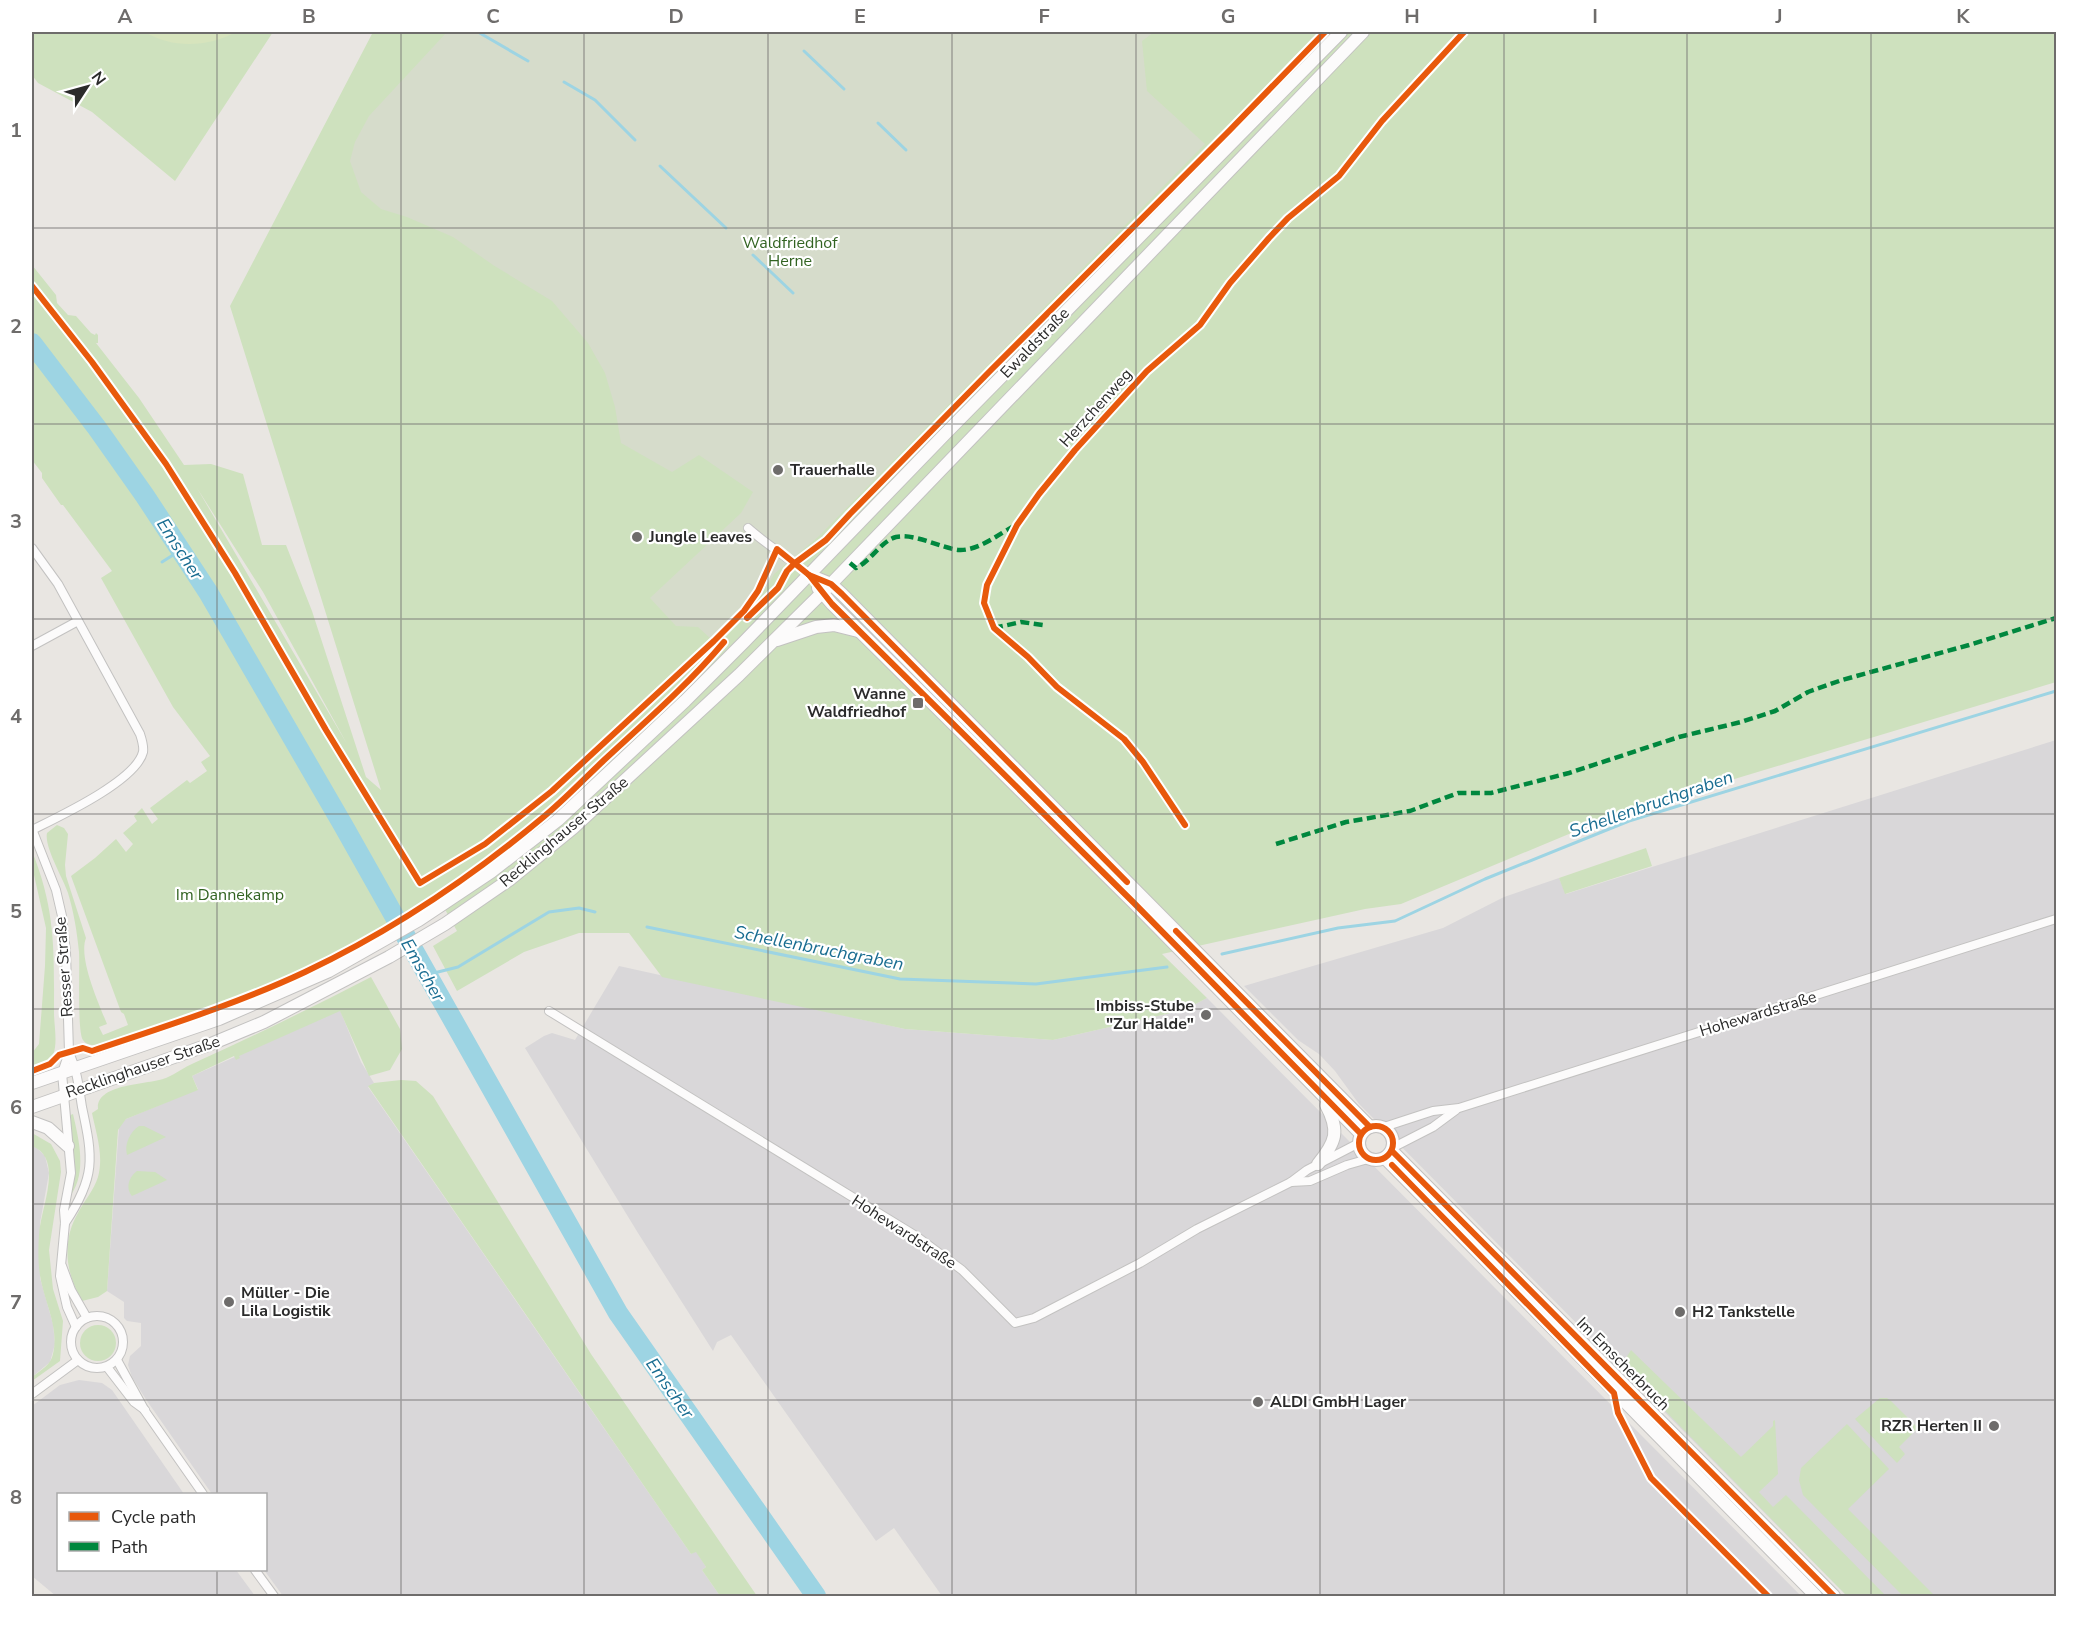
<svg xmlns="http://www.w3.org/2000/svg" width="2088" height="1628" viewBox="0 0 2088 1628" font-family="'Nunito Sans',sans-serif">
	<style>
		.industrial { fill: #d9d7d9 }
		.green { fill: #cee1be; fill-rule: evenodd }
		.cemetery { fill: #d6dccb }
		.pitch { fill: #d7e4bd }
		.lines { fill: none; stroke-linecap: round; stroke-linejoin: round }
		.stream { stroke: #9dd4e3; stroke-width: 3 }
		.river { stroke: #9dd4e3; stroke-width: 20 }
		.minor-casing { stroke: #c3c2c1; stroke-width: 10 }
		.secondary-casing { stroke: #c3c2c1; stroke-width: 14 }
		.minor { stroke: #fcfbfb; stroke-width: 8 }
		.secondary { stroke: #fcfbfb; stroke-width: 12 }
		.quiet { stroke: #00873e; stroke-width: 4.5; stroke-dasharray: 9 4.5; stroke-linecap: butt }
		.cycleway-casing { stroke: #fff; stroke-width: 10 }
		.cycleway { stroke: #e8590c; stroke-width: 6 }
		.grid { fill: none; stroke: #6e6c6b; stroke-width: 1.5; stroke-opacity: 0.55 }
		.poi-dot { fill: #6e6c6b; stroke: #fff; stroke-width: 2 }
		.labels { text-anchor: middle; dominant-baseline: central; stroke-width: 4.5; stroke-linejoin: round; paint-order: stroke }
		.park-label { font-size: 16px; fill: #326321; stroke: #fff }
		.street-label { font-size: 16px; fill: #2b2b2b; stroke: #fff }
		.poi-label { font-size: 16px; font-weight: bold; fill: #2b2b2b; stroke: #fff; text-anchor: start }
		.water-label { font-size: 18px; font-style: italic; fill: #1a6d91; stroke: #fff }
		.neatline { fill: none; stroke: #6e6c6b; stroke-width: 2 }
		.grid-label { font-size: 20px; text-anchor: middle; font-weight: bold; fill: #6e6c6b }
	</style>
	<rect width="100%" height="100%" fill="#e9e6e2"/>
	<!-- industrial -->
	<g class="industrial">
		<path d="M2056,740v856h-209l-488,-492 -24,-33 -16,-17 -21,-14 -54,-54 199,-58 61,-31 55,-19 7,16z"/>
		<path d="M619,966l286,63 148,11 131,-30 23,-12 594,598h-859l-48,-68 -18,13 -145,-206 -14,7 -4,9 -75,-118 -113,-185 19,-12 8,-3 23,7z"/>
		<path d="M340,1010l21,52 13,21 -6,4 323,467 5,-3 10,16 -4,3 18,26h-437l-19,-26h2v-76h-54l-67,-96 -13,-21 -4,-12 2,-9 11,-10v-23l-14,-2 -3,-3v-16l-17,-11 12,-164 7,-8 72,-30 -6,-13z"/>
		<path d="M32,1146l5,2 8,8 4,17 -9,50v55l13,46 2,20 -5,18 -18,15z"/>
		<path d="M79,1380l23,3 10,7 72,104h-126v76h178l19,26h-199l-24,-20v-170l28,-21z"/>
	</g>
	<!-- green -->
	<g class="green">
		<path d="M32,32h241l-98,149 -83,-69 -54,-29 -6,-8z"/>
		<path d="M373,32h1683v650l-444,134 -211,88 -36,5 -203,45 45,44 -23,12 -131,30 -148,-11 -243,-52 -33,-44h-50l-55,19 -67,39 -24,-45 24,-15 -20,-36c-43,27 -88,55 -135,76 -65,30 -134,52 -202,74 -6,0 -13,1 -17,-5 -6,-8 -3,-73 -4,-88 -2,-20 -5,-39 -11,-59 -5,-15 -24,-46 -21,-60l10,-8 7,3 4,6 -3,31 1,11 20,62c-8,20 13,66 21,86l-8,3 4,8 25,-10 -4,-11 -3,-2 -50,-136 24,-18 21,-19 10,13 7,-8 -10,-11 14,-12 -3,-5 8,-8 10,16 6,-5 -8,-11 37,-28 3,3 17,-12 -6,-9 9,-6 -37,-49 -72,-129 11,-7 -49,-66h-2l-19,-27v-5l-10,-13v-195l24,30 1,8 11,12 8,1 15,17 4,2 1,-2 2,2v8h-2l43,55 45,67 27,-1 32,10 19,71h24l26,66 54,166 15,13 -151,-484zM197,488l66,104 84,152z"/>
		<path d="M1646,848l6,18 -87,28 -6,-16z"/>
		<path d="M32,851c24,60 22,100 22,162 0,12 4,30 -1,42 -3,9 -13,11 -21,15v-17l7,-9 6,-78 1,-38 -12,-53h-2z"/>
		<path d="M371,977l29,52 2,20 -12,21 -21,6 -29,-65 -101,45 1,2 -4,2 -2,-4 -42,20 6,14 -72,29 -8,11 -11,161 -9,6 -16,4c-16,-27 -21,-59 -4,-88 6,-12 16,-23 20,-36 6,-22 -2,-44 -6,-64l6,-4c-2,-26 50,-24 68,-31 10,-4 18,-11 28,-15 60,-27 119,-56 177,-86z"/>
		<path d="M401,1080l15,1 17,15 158,258 166,242h-37l-18,-26 4,-3 -10,-15 -5,2 -323,-468 6,-3z"/>
		<path d="M73,1114c6,26 14,58 -2,81l3,-32 -6,-47z"/>
		<path d="M139,1126h5l22,11 -39,18c-3,-11 3,-23 12,-29z"/>
		<path d="M32,1133l19,11 9,17 1,11 -12,78 4,39 10,32 -3,40 -28,20v-4c9,-7 19,-12 21,-23 6,-25 -7,-49 -12,-73 -3,-14 -3,-31 -2,-46 1,-26 26,-76 -7,-89z"/>
		<path d="M137,1171l18,1 12,8 -35,16c-7,-8 -3,-19 5,-25z"/>
		<circle cx="98" cy="1343" r="18"/>
		<path d="M1631,1350l110,107 32,-31v-5l2,-1 3,54 -19,18 14,15 13,-12 100,101h-39l-226,-230z"/>
		<path d="M1880,1398h7l4,3 27,27 -19,19 6,7 -8,9 -42,-44z"/>
		<path d="M1847,1424l42,45 -41,40 87,87h-32l-100,-101 -4,-15 2,-12z"/>
	</g>
	<!-- cemetery -->
	<path class="cemetery" d="M447,32h707l-12,9 5,50 58,53 -387,393 -44,37 -7,13 -18,20 -38,32 -13,-12 -22,-1 -26,-28 91,-85 12,-21 -54,-37 -27,17 -51,-29 -6,-36 -10,-34 -17,-30 -36,-42 -59,-36 -40,-28 -46,-20 -26,-8 -20,-17 -11,-31 5,-19 14,-26z"/>
	<!-- pitch -->
	<path class="pitch" d="M145,32h91c-28,15 -63,17 -91,0z"/>
	<g class="lines">
		<!-- stream -->
		<g class="stream">
			<path d="M478,32l50,29"/>
			<path d="M804,51l40,38"/>
			<path d="M564,82l31,18 40,40"/>
			<path d="M878,123l28,27"/>
			<path d="M660,166l66,62"/>
			<path d="M753,255l40,38"/>
			<path d="M162,562l19,-12"/>
			<path d="M647,927l253,52 136,5 131,-17"/>
			<path d="M1222,954l116,-26 57,-7 90,-42 144,-58 427,-130"/>
			<path d="M426,975l32,-8 91,-55 30,-4 16,4"/>
		</g>
		<!-- river -->
		<path class="river" d="M32,343l65,85 48,68 63,96 135,233 275,488 198,283"/>
		<!-- minor casing -->
		<g class="minor-casing">
			<g id="minor">
				<path d="M748,528c19,17 41,30 61,47"/>
				<path d="M32,548l26,36 82,150c2,6 4,12 3,18 -7,29 -85,65 -111,78"/>
				<path d="M32,646l46,-25"/>
				<path d="M32,829l24,61 6,26 4,36 3,100 -7,21 9,100 -7,37 1,13 -5,53 7,31 9,20"/>
				<path d="M549,1011l367,225 46,34 53,53 19,-5 106,-55 57,-34 94,-47 16,-12 52,-27"/>
				<path d="M1384,1127l49,-16 26,-3 597,-189"/>
				<path d="M1394,1147l39,-20 23,-17"/>
				<path d="M1291,1182l19,-1 37,-16 21,-6"/>
				<path d="M65,1223c31,-46 28,-65 17,-116 -3,-19 -5,-37 -13,-55"/>
				<path d="M62,1266l9,24 16,28"/>
				<circle cx="97" cy="1342" r="26"/>
				<path d="M117,1360l28,51 58,83"/>
				<path d="M107,1367l27,35 11,8"/>
				<path d="M32,1394l46,-34"/>
				<path d="M255,1570l19,26"/>
			</g>
		</g>
		<!-- secondary casing -->
		<g class="secondary-casing">
			<g id="secondary">
				<path d="M809,575l22,9 11,10 528,533"/>
				<path d="M818,588l14,16 301,298 228,232"/>
				<path d="M777,640l39,-13 18,-2 24,6"/>
				<path d="M32,1083l187,-64 110,-48 90,-51 72,-48 67,-52 127,-119 59,-59 201,-208 396,-402"/>
				<path d="M32,1107l179,-63 53,-22 125,-65 56,-33 64,-44 64,-52 166,-153 92,-91 532,-552"/>
				<path d="M32,1122l16,6 20,18"/>
				<circle cx="1376" cy="1143" r="17"/>
				<path d="M1392,1151l442,445"/>
				<path d="M1385,1158l431,438"/>
				<path d="M1318,1164c18,-22 22,-33 8,-59"/>
			</g>
		</g>
		<!-- minor -->
		<use href="#minor" class="minor"/>
		<!-- secondary -->
		<use href="#secondary" class="secondary"/>
		<!-- quiet -->
		<g class="quiet">
			<path d="M850,563l6,5c15,-7 25,-27 40,-31 18,-4 45,11 63,13 19,1 40,-16 55,-24"/>
			<path d="M994,628l27,-6 22,3"/>
			<path d="M1276,844l70,-22 64,-11 48,-18h33l78,-20 110,-36 62,-15 34,-11 33,-19 34,-12 127,-35 87,-27"/>
		</g>
		<!-- cycleway casing -->
		<g class="cycleway-casing">
			<g id="cycleway">
				<path d="M32,286l60,76 74,102 69,109 91,157 94,153 65,-39 67,-53 162,-150 30,-30 14,-20 19,-42 32,26 23,29 301,298 228,232"/>
				<path d="M809,575l22,9 11,10 285,288"/>
				<path d="M747,618l31,-30 9,-17 8,-8 31,-23 24,-26 141,-144 238,-239 96,-99"/>
				<path d="M1185,825l-42,-63 -19,-23 -67,-52 -29,-30 -34,-29 -10,-25 3,-18 30,-60 22,-31 36,-44 72,-79 53,-46 30,-42 39,-45 19,-20 51,-42 43,-55 82,-89"/>
				<path d="M1176,931l194,196"/>
				<path d="M32,1071l18,-7 9,-9 24,-7 9,3c71,-24 145,-47 213,-79 85,-40 164,-93 236,-153 21,-17 40,-37 60,-56 42,-39 86,-77 123,-121"/>
				<circle cx="1376" cy="1143" r="17"/>
				<path d="M1392,1151l442,445"/>
				<path d="M1392,1165l222,228 4,20 33,65 117,118"/>
			</g>
		</g>
		<!-- cycleway -->
		<use href="#cycleway" class="cycleway"/>
	</g>
	<!-- grid -->
	<path class="grid" d="M217,32v1462M401,32v1564M584,32v1564M768,32v1564M952,32v1564M1136,32v1564M1320,32v1564M1504,32v1564M1687,32v1564M1871,32v1564M32,228h2024M32,424h2024M32,619h2024M32,814h2024M32,1009h2024M32,1204h2024M32,1400h2024M217,1570v26"/>
	<!-- markers -->
	<g class="poi-dot">
		<circle cx="778" cy="470" r="6"/>
		<circle cx="637" cy="537" r="6"/>
		<rect x="912" y="697" width="12" height="12" rx="3"/>
		<circle cx="1206" cy="1015" r="6"/>
		<circle cx="229" cy="1302" r="6"/>
		<circle cx="1680" cy="1312" r="6"/>
		<circle cx="1258" cy="1402" r="6"/>
		<circle cx="1994" cy="1426" r="6"/>
	</g>
	<g class="labels">
		<!-- park labels -->
		<g class="park-label">
			<text x="790" y="243">Waldfriedhof<tspan x="790" dy="18">Herne</tspan></text>
			<text x="230" y="895">Im Dannekamp</text>
		</g>
		<!-- street labels -->
		<g class="street-label">
			<text transform="translate(1035 343) rotate(-46)">Ewaldstraße</text>
			<text transform="translate(1096 408) rotate(-48)">Herzchenweg</text>
			<text transform="translate(564 832) rotate(-40)">Recklinghauser Straße</text>
			<text transform="translate(64 967) rotate(-94)">Resser Straße</text>
			<text transform="translate(1758 1014) rotate(-17)">Hohewardstraße</text>
			<text transform="translate(143 1067) rotate(-19)">Recklinghauser Straße</text>
			<text transform="translate(904 1232) rotate(33)">Hohewardstraße</text>
			<text transform="translate(1623 1364) rotate(45)">Im Emscherbruch</text>
		</g>
		<!-- poi labels -->
		<g class="poi-label">
			<text x="790" y="470">Trauerhalle</text>
			<text x="649" y="537">Jungle Leaves</text>
			<text x="906" y="694" text-anchor="end">Wanne<tspan x="906" dy="18">Waldfriedhof</tspan></text>
			<text x="1194" y="1006" text-anchor="end">Imbiss-Stube<tspan x="1194" dy="18">"Zur Halde"</tspan></text>
			<text x="241" y="1293">Müller - Die<tspan x="241" dy="18">Lila Logistik</tspan></text>
			<text x="1692" y="1312">H2 Tankstelle</text>
			<text x="1270" y="1402">ALDI GmbH Lager</text>
			<text x="1982" y="1426" text-anchor="end">RZR Herten II</text>
		</g>
		<!-- water labels -->
		<g class="water-label">
			<text transform="translate(180 549) rotate(57)">Emscher</text>
			<text transform="translate(1651 804) rotate(-19)">Schellenbruchgraben</text>
			<text transform="translate(819 948) rotate(11)">Schellenbruchgraben</text>
			<text transform="translate(423 970) rotate(60)">Emscher</text>
			<text transform="translate(670 1388) rotate(55)">Emscher</text>
		</g>
	</g>
	<!-- border -->
	<rect width="2088" height="1628" fill="none" stroke="#ffffff" stroke-width="66"/>
	<!-- legend -->
	<rect x="57" y="1493" width="210" height="78" fill="#ffffff" stroke="#aaaaaa" stroke-width="1.5"/>
	<rect x="69" y="1512" width="30" height="9" fill="#e8590c" stroke="#aaaaaa" stroke-width="1.5"/>
	<text x="111" y="1523" font-size="18" fill="#2b2b2b">Cycle path</text>
	<rect x="69" y="1542" width="30" height="9" fill="#00873e" stroke="#aaaaaa" stroke-width="1.5"/>
	<text x="111" y="1553" font-size="18" fill="#2b2b2b">Path</text>
	<!-- north arrow -->
	<g transform="translate(87 87) rotate(54)" stroke="#ffffff" stroke-width="4.5" paint-order="stroke">
	<path d="M0-4.5L10 22L0 15L-10 22Z" fill="#2b2b2b"/>
	<text y="-9" font-size="16" font-weight="bold" text-anchor="middle" fill="#2b2b2b">N</text>
	</g>
	<rect x="33" y="33" width="2022" height="1562" class="neatline"/>
	<g class="grid-label">
		<text x="125" y="23">A</text>
		<text x="309" y="23">B</text>
		<text x="493" y="23">C</text>
		<text x="676" y="23">D</text>
		<text x="860" y="23">E</text>
		<text x="1044" y="23">F</text>
		<text x="1228" y="23">G</text>
		<text x="1412" y="23">H</text>
		<text x="1595" y="23">I</text>
		<text x="1779" y="23">J</text>
		<text x="1963" y="23">K</text>
		<text x="16" y="137">1</text>
		<text x="16" y="333">2</text>
		<text x="16" y="528">3</text>
		<text x="16" y="723">4</text>
		<text x="16" y="918">5</text>
		<text x="16" y="1114">6</text>
		<text x="16" y="1309">7</text>
		<text x="16" y="1504">8</text>
	</g>
</svg>
